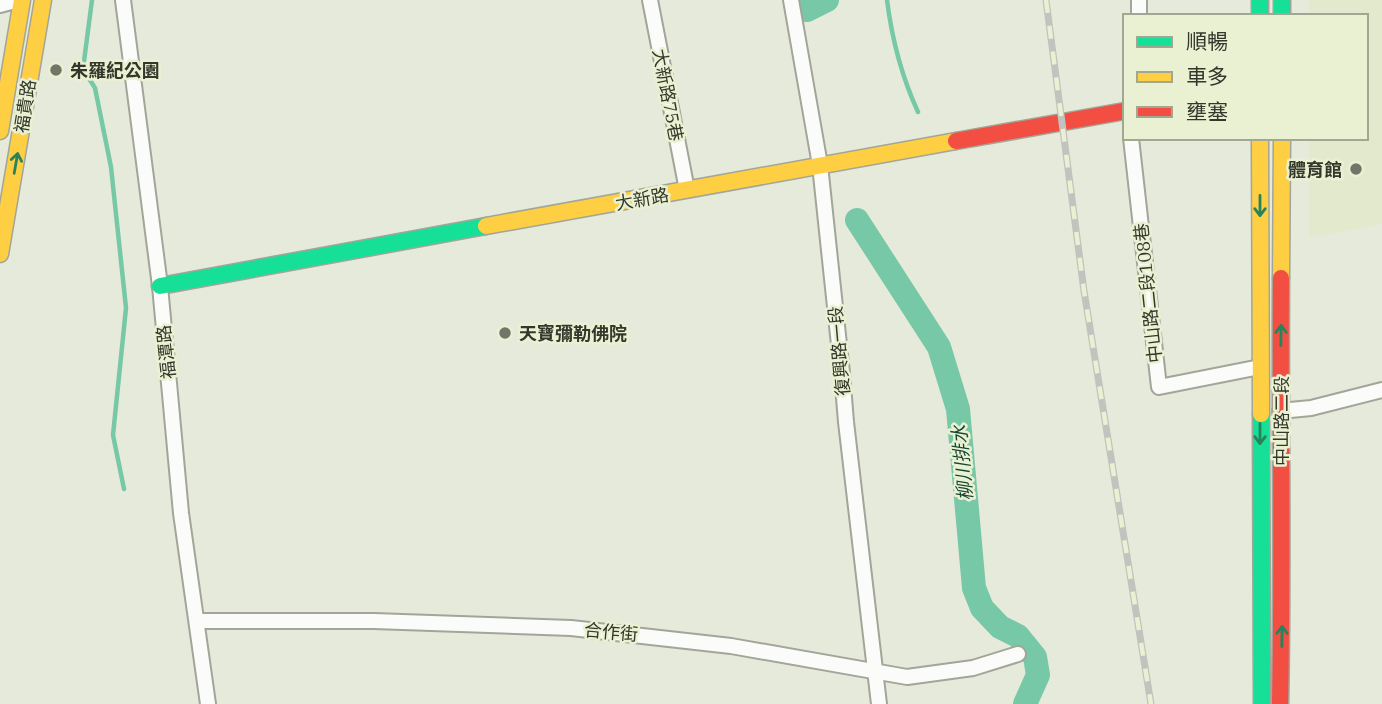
<svg xmlns="http://www.w3.org/2000/svg" width="1382" height="704" viewBox="0 0 1382 704" font-family="'IBM Plex Serif','Noto Sans TC',serif">
	<style>
		.built { fill: #e3e9cd }
		.lines { fill: none; stroke-linecap: round; stroke-linejoin: round }
		.stream { stroke: #77c8a7; stroke-width: 4.5 }
		.river { stroke: #77c8a7; stroke-width: 24 }
		.street-casing { stroke: #a2a599; stroke-width: 18 }
		.fast-casing { stroke: #a2a599; stroke-width: 19 }
		.slow-casing { stroke: #a2a599; stroke-width: 19 }
		.jam-casing { stroke: #a2a599; stroke-width: 19 }
		.street { stroke: #fbfcf9; stroke-width: 14 }
		.fast { stroke: #16e098; stroke-width: 16 }
		.slow { stroke: #ffcf43; stroke-width: 16 }
		.jam { stroke: #f24e42; stroke-width: 16 }
		.rail-casing { stroke: #c1c3be; stroke-width: 7 }
		.rail { stroke: #eaf1d3; stroke-width: 4.5; stroke-dasharray: 13; stroke-linecap: butt }
		.oneway { stroke: #26835c }
		.poi-dot { fill: #727668; stroke: #eaf1d3; stroke-width: 2.5 }
		.labels { text-anchor: middle; dominant-baseline: central; stroke-width: 5; stroke-linejoin: round; paint-order: stroke }
		.poi-label { font-size: 18px; font-weight: bold; fill: #34372b; stroke: #eaf1d3; text-anchor: start }
		.street-label { font-size: 18px; fill: #34372b; stroke: #eaf1d3 }
		.water-label { font-size: 19px; font-style: italic; fill: #154534; stroke: #eaf1d3 }
	</style>
	<rect width="100%" height="100%" fill="#e6eada"/>
	<!-- built -->
	<path class="built" d="M1309,0h73v224l-73,14v-100h57v-122h-57z"/>
	<g class="lines">
		<!-- stream -->
		<g class="stream">
			<path d="M92,0l-9,69 12,19 16,79 15,141 -13,127 11,54"/>
			<path d="M887,0c5,40 14,75 31,112"/>
		</g>
		<!-- river -->
		<g class="river">
			<path d="M807,10l20,-10"/>
			<path d="M857,220l82,127 19,62 16,179 8,20 18,19 18,9 17,21 3,18 -13,29"/>
		</g>
		<!-- street casing -->
		<g class="street-casing">
			<g id="street">
				<path d="M123,0l37,286 21,227 27,191"/>
				<path d="M650,0l37,190"/>
				<path d="M791,0l29,165 22,208 4,49 33,282"/>
				<path d="M0,5l19,-5"/>
				<path d="M1139,16v-16"/>
				<path d="M1131,138l28,249 101,-20"/>
				<path d="M1280,411l31,-3 71,-18"/>
				<path d="M198,621h176l197,7 160,18 176,31 66,-9 45,-14"/>
			</g>
		</g>
		<!-- fast casing -->
		<g class="fast-casing">
			<g id="fast">
				<path d="M1260,0v16"/>
				<path d="M1282,0v16"/>
				<path d="M160,286l326,-60"/>
				<path d="M1261,414l1,290"/>
			</g>
		</g>
		<!-- slow casing -->
		<g class="slow-casing">
			<g id="slow">
				<path d="M0,131l22,-131"/>
				<path d="M1260,138l1,276"/>
				<path d="M486,226l470,-85"/>
				<path d="M0,254l43,-254"/>
				<path d="M1281,278l1,-140"/>
			</g>
		</g>
		<!-- jam casing -->
		<g class="jam-casing">
			<g id="jam">
				<path d="M956,141l169,-30"/>
				<path d="M1280,704c3,-142 0,-284 1,-426"/>
			</g>
		</g>
		<!-- street -->
		<use href="#street" class="street"/>
		<!-- fast -->
		<use href="#fast" class="fast"/>
		<!-- slow -->
		<use href="#slow" class="slow"/>
		<!-- jam -->
		<use href="#jam" class="jam"/>
		<!-- rail casing -->
		<g class="rail-casing">
			<path id="rail" d="M1046,0l38,291 67,413"/>
		</g>
		<!-- rail -->
		<use href="#rail" class="rail"/>
	</g>
	<!-- one-way arrows -->
	<defs><path id="oneway-shaft" d="M-6 0H5M1.5-3L5.5 0L1.5 3" fill="none" stroke-width="1.6" stroke-linecap="round" stroke-linejoin="round" transform="scale(1.75)"/></defs>
	<g class="oneway">
		<use href="#oneway-shaft" transform="translate(16 163) rotate(-80)"/>
		<use href="#oneway-shaft" transform="translate(1260 206) rotate(90)"/>
		<use href="#oneway-shaft" transform="translate(1281 335) rotate(-89)"/>
		<use href="#oneway-shaft" transform="translate(1260 434) rotate(90)"/>
		<use href="#oneway-shaft" transform="translate(1282 636) rotate(-89)"/>
	</g>
	<!-- markers -->
	<g class="poi-dot">
		<circle cx="56" cy="70" r="7"/>
		<circle cx="1356" cy="169" r="7"/>
		<circle cx="505" cy="333" r="7"/>
	</g>
	<g class="labels">
		<!-- poi labels -->
		<g class="poi-label">
			<text x="70" y="70">朱羅紀公園</text>
			<text x="1342" y="169" text-anchor="end">體育館</text>
			<text x="519" y="333">天寶彌勒佛院</text>
		</g>
		<!-- street labels -->
		<g class="street-label">
			<text transform="translate(668 95) rotate(79)">大新路75巷</text>
			<text transform="translate(25 106) rotate(-81)">福貴路</text>
			<text transform="translate(642 199) rotate(-10)">大新路</text>
			<text transform="translate(1148 293) rotate(-96)">中山路二段108巷</text>
			<text transform="translate(839 351) rotate(-95)">復興路一段</text>
			<text transform="translate(166 352) rotate(-96)">福潭路</text>
			<text transform="translate(1281 421) rotate(-90)">中山路二段</text>
			<text transform="translate(611 632) rotate(5)">合作街</text>
		</g>
		<!-- water labels -->
		<g class="water-label">
			<text transform="translate(962 463) rotate(-95)">柳川排水</text>
		</g>
	</g>
	<!-- legend -->
	<rect x="1123" y="14" width="245" height="126" fill="#eaf1d3" stroke="#a1a790" stroke-width="2"/>
	<rect x="1137" y="37" width="35" height="10" fill="#16e098" stroke="#a1a790" stroke-width="2"/>
	<text x="1186" y="49" font-size="21" fill="#34372b">順暢</text>
	<rect x="1137" y="72" width="35" height="10" fill="#ffcf43" stroke="#a1a790" stroke-width="2"/>
	<text x="1186" y="84" font-size="21" fill="#34372b">車多</text>
	<rect x="1137" y="107" width="35" height="10" fill="#f24e42" stroke="#a1a790" stroke-width="2"/>
	<text x="1186" y="119" font-size="21" fill="#34372b">壅塞</text>
</svg>
